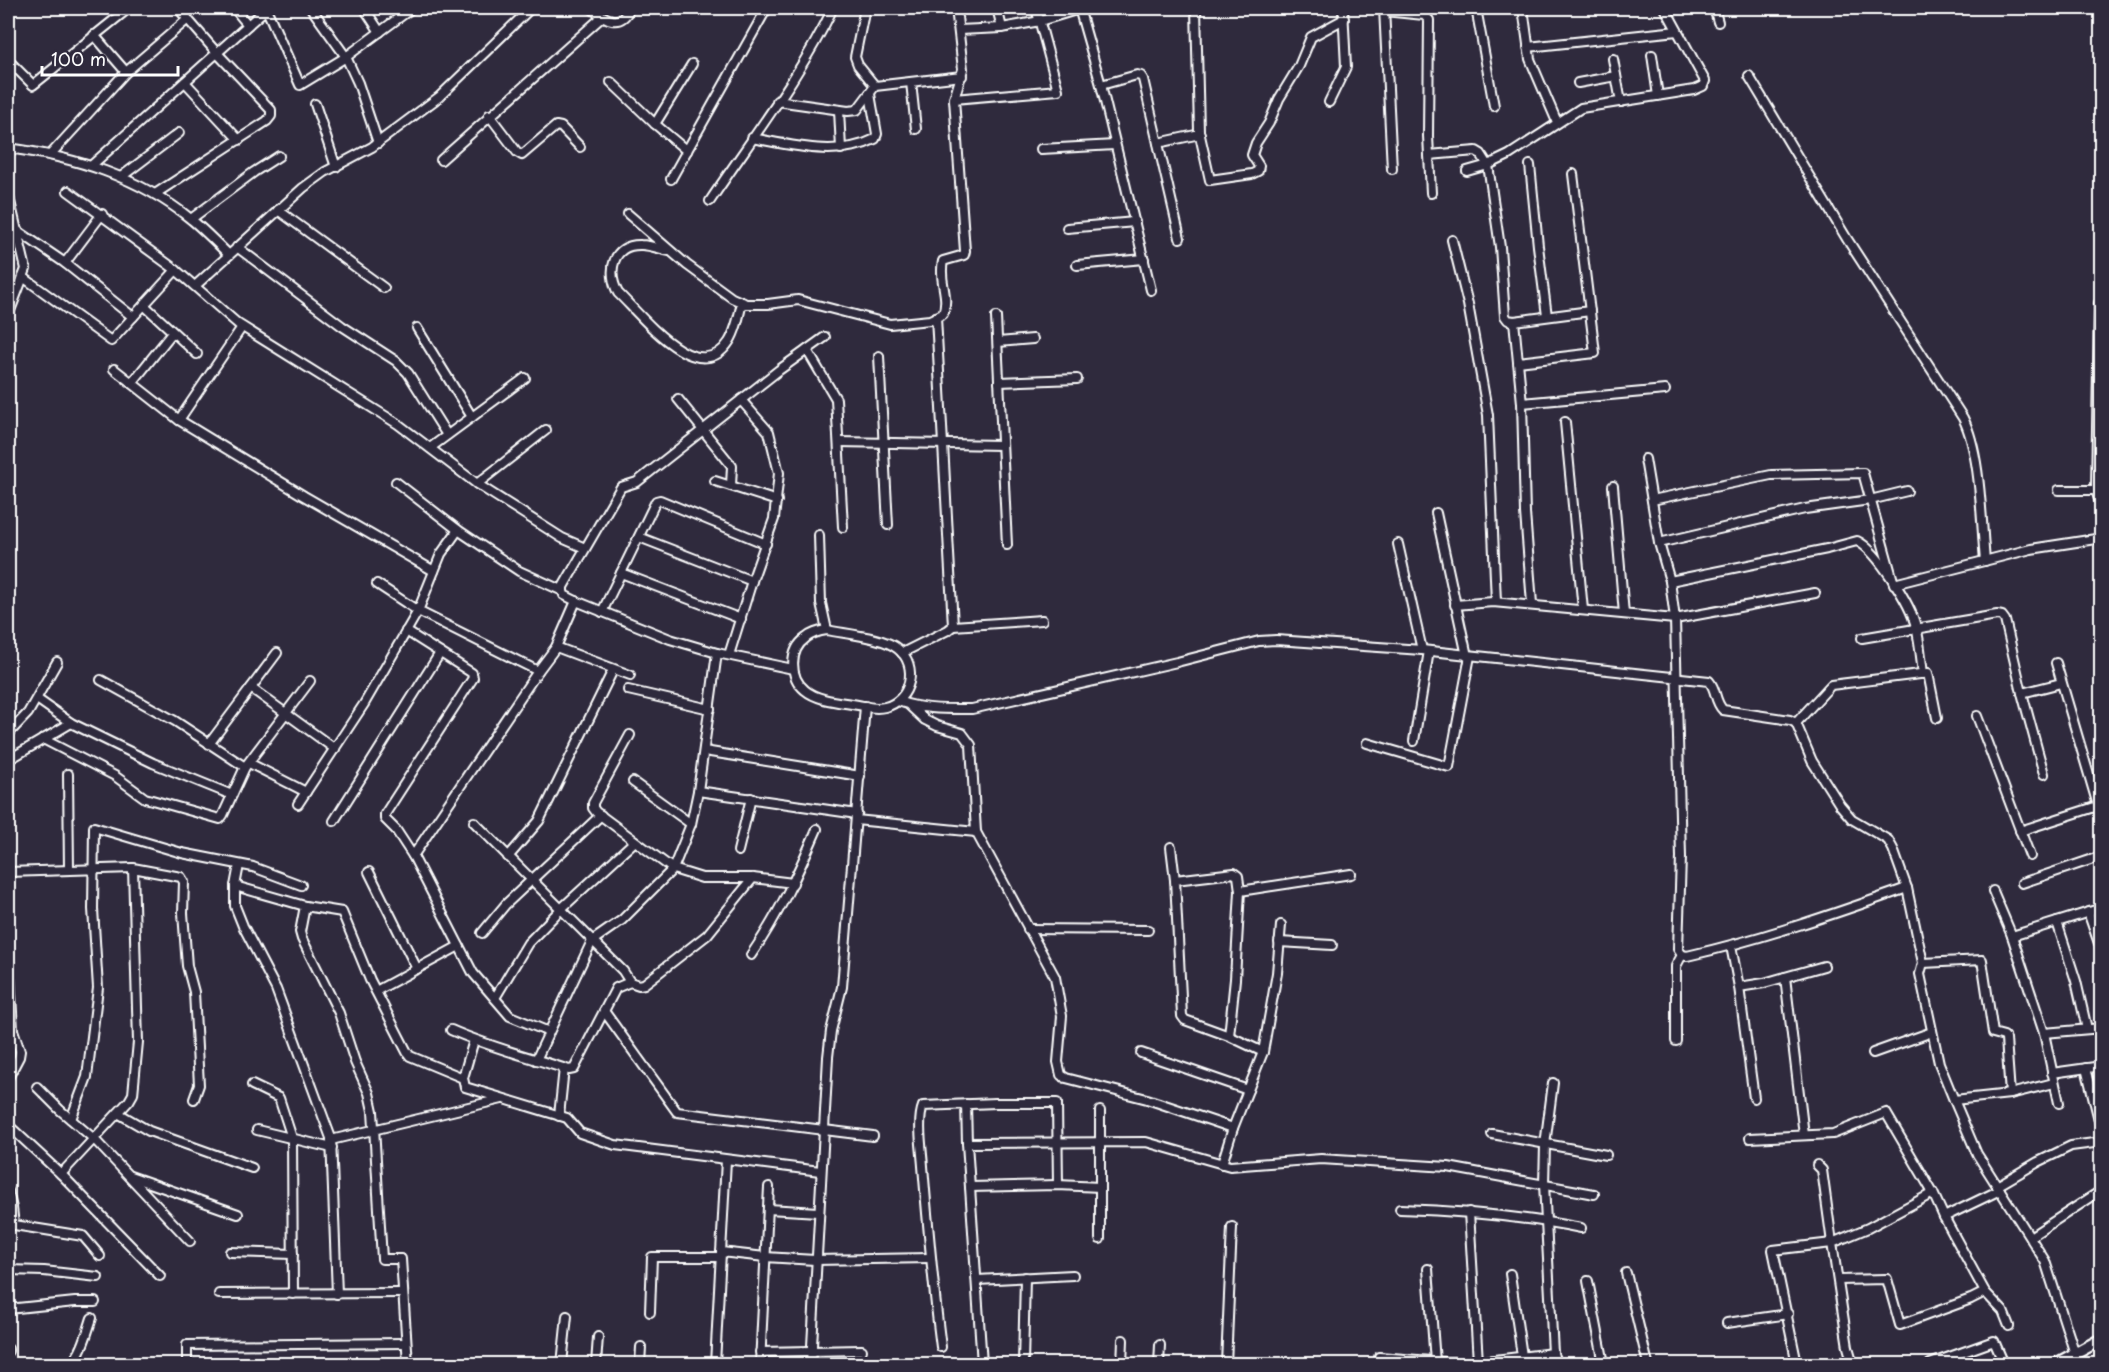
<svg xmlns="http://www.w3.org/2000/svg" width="2109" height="1372" viewBox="0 0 2109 1372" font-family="'Playpen Sans',sans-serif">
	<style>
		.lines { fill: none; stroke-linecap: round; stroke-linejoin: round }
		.street-casing { stroke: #fff; stroke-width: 12 }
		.secondary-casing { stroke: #fff; stroke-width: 15 }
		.street { stroke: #2f2a3d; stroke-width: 8 }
		.secondary { stroke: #2f2a3d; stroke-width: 10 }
	</style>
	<rect width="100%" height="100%" fill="#2f2a3d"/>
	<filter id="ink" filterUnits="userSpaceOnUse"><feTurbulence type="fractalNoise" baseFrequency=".0167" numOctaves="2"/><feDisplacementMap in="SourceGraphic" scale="12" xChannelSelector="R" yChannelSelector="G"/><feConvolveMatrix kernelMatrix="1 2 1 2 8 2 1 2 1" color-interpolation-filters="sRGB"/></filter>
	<g filter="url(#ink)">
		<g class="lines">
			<!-- street casing -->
			<g class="street-casing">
				<g id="street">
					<path d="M234,8l14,17"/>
					<path d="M266,8l34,77 46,-28 12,26 20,60"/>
					<path d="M311,8l35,49 66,-49"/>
					<path d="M364,8l16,24"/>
					<path d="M591,8c14,11 29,21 39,0"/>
					<path d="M865,8l-10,49 3,8 17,21"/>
					<path d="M997,8l5,20"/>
					<path d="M1079,8l22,77 50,205"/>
					<path d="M1196,8l3,123 11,49 42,-6 6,-3 1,-5 -7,-11 4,-12 13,-20 10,-24 20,-33 12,-29 33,-18"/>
					<path d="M1384,8l8,161"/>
					<path d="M1476,8l18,98"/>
					<path d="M1523,8l7,51 27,63"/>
					<path d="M1714,8l4,14"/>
					<path d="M2096,8h1"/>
					<path d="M1384,11l40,4 5,5 -1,116 3,57"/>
					<path d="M959,30l43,-2 38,-7 43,-13"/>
					<path d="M94,35l32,37"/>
					<path d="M1528,47l149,-16"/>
					<path d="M1652,55l6,41"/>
					<path d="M1613,59l8,43"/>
					<path d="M8,61l3,2 22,22 96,-77"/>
					<path d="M1749,76l98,163 116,179c18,36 18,101 22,143"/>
					<path d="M185,82l54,58"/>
					<path d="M611,82l44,42 32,27"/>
					<path d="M911,82l5,47"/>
					<path d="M1578,83l38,-7"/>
					<path d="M1101,85l36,-10 4,1 2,3 37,159"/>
					<path d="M954,99l104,-9 -22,-82"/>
					<path d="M777,101l71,10 9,-1 18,-24 87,-10"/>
					<path d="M1329,102l17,-35 -3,-59"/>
					<path d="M315,104l21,63"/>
					<path d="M839,110l2,39"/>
					<path d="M489,115l28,37 5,3 34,-29 5,1 19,20"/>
					<path d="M655,124l37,-60"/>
					<path d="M752,138c39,7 86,20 123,1l2,-5 -7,-40"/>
					<path d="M1158,143l42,-9"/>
					<path d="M8,148c66,9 130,28 184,72 13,11 25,23 37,35"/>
					<path d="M1041,149l74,-4"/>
					<path d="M51,154l75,-82 62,-53"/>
					<path d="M1429,155l47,-4 5,3 7,11 12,82 5,69 3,4 6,1 76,-10"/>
					<path d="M441,160l161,-143"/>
					<path d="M92,165l175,-157"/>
					<path d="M1530,165l8,81 9,70"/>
					<path d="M1467,171l21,-6 21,-10 72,-47 113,-18 9,-4 2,-5 -40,-73"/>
					<path d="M121,177l58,-44"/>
					<path d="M671,179l96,-171"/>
					<path d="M68,191l108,79 62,54 160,100 79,60 85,54 23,10"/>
					<path d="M8,193l18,76 -18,47"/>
					<path d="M155,194l112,-73 4,-5v-6l-54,-57 -39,-45"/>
					<path d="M710,201c42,-63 91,-126 123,-193"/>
					<path d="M278,210l106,78"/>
					<path d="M628,214l59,51 45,33 14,6h22l30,-4 92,24 40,-4 13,-6c7,-19 -5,-33 0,-53l21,-6 1,-4 -11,-152 9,-30 -7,-61"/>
					<path d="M191,219l63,-47 25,-16"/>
					<path d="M1067,228l68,-6"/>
					<path d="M18,231l47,32 68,54"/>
					<path d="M1452,240l16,64 20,111 8,187"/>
					<path d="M237,247l105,79 54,35 12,12 39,62"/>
					<path d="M669,251c-9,-2 -19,-6 -28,-6 -29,-1 -34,27 -23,48 24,23 80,96 111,49 7,-11 10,-26 13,-40"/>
					<path d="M65,263l37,-49"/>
					<path d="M1077,265l67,-6"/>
					<path d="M23,277l88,64 65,-71"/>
					<path d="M195,286l108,-98 22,-16 47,-25 67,-50 92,-89"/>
					<path d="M2099,303l-3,187 6,19"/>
					<path d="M144,305l53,49"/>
					<path d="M996,317l11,228"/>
					<path d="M1514,321l8,82 3,110 7,91"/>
					<path d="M417,328l55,89"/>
					<path d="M998,342l35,-3"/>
					<path d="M807,350l29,49 7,128"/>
					<path d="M879,356l9,169"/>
					<path d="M1518,362l77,-9 -22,-179"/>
					<path d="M114,369l65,51 125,76 130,75"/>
					<path d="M999,382l78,-3"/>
					<path d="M132,383l40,-50"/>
					<path d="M678,399l54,67 -1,20"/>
					<path d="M1522,403l143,-13"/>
					<path d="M179,420l63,-93"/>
					<path d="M1565,422l18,188"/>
					<path d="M839,442l163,3"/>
					<path d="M430,448l95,-70"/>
					<path d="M1645,459l14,84 11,38 5,38 6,238 -3,92 4,6"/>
					<path d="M715,481l62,20"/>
					<path d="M396,482l62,48 61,41 44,20 1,4 12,6 94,38 47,14 76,16"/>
					<path d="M477,484l69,-54"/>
					<path d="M1613,486l11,128"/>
					<path d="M2059,490h40"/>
					<path d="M1652,500l119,-25 92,-2 31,111 137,-35 71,-11"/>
					<path d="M1436,513l31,143"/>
					<path d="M819,535l2,68 6,27"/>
					<path d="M639,537l113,44"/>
					<path d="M1659,543l146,-34 65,-9 37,-9"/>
					<path d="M1398,544l24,106"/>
					<path d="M621,573l120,46"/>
					<path d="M1670,581l157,-32 30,-8c20,9 54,64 59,86 4,15 5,31 7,47"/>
					<path d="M377,584l41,27 120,60"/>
					<path d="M563,591v-4l58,-100 16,-5 142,-112 46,-33"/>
					<path d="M1455,605l38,-3 182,17 140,-26"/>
					<path d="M602,612l54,-111 4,-1 106,44"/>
					<path d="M953,626l89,-6"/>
					<path d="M827,630c19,4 57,7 71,19 21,16 13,52 -13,58 -8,2 -14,1 -22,-1 -18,-4 -44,-4 -58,-16 -16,-13 -16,-40 1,-52 6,-5 13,-7 21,-8z"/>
					<path d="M406,631l66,42 1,5 -88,136v5l11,11 17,26 60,117 37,43 39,16"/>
					<path d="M1862,638l135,-23 5,1 3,4 17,73 22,81"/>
					<path d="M556,647l74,28"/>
					<path d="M902,653l46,-23 5,-4 -17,-309"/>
					<path d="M729,655l23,-74 22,-62 5,-46 -10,-41 -28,-32"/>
					<path d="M2056,663l46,156"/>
					<path d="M101,680l74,41 70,46"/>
					<path d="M251,688l84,61"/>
					<path d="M628,690l82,19"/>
					<path d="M2022,693l39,-10"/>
					<path d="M37,699l34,24 82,40 79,32"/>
					<path d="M898,701c24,9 49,8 74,8l205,-47 82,-21 17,-1 146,10 287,31c8,9 5,20 14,29l67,10 6,3 16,38 28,44 12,14 36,21 5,9 14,39 16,75 -3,11 19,89 15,37 23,54 68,107 30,93"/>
					<path d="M910,706l15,14 12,6 25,7 9,12 5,87 79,145 7,39 -4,46 3,13 5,3 81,21 86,29"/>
					<path d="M1977,716l53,140"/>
					<path d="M1796,723l35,-38 97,-12 9,45"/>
					<path d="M8,734l20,-21 29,-51"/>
					<path d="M630,735l-37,68v5l3,4 77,57 29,9h51l40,5"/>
					<path d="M43,739l72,37 30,22 75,21 3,-4 22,-48 65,-86"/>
					<path d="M1414,741l15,-90"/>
					<path d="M1367,743l82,24 21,-111"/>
					<path d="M209,744l68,-91"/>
					<path d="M704,751l156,25"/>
					<path d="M8,760l63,-37"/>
					<path d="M249,763l57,29"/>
					<path d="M68,774l1,95"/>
					<path d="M633,782l58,42"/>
					<path d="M698,791l159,23"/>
					<path d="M298,804l66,-100 54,-93 23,-57 17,-24"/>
					<path d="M856,820l120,12"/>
					<path d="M334,821l106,-168"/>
					<path d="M474,822l149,149 7,11"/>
					<path d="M2020,831l78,-25"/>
					<path d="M1171,847l4,33"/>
					<path d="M738,851l13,-53"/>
					<path d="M413,856l125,-185 18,-24 20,-46"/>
					<path d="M508,857l31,-36 74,-151"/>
					<path d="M239,865l-4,21v20l8,20 33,63 55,149 6,156"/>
					<path d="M8,872l125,-4 48,9 3,5 -1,31 4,53 7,26 5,93 -5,14"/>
					<path d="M369,872l48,97"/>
					<path d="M2022,883l80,-27"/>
					<path d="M235,886l70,20 37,6 28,68 37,72 3,4 53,22"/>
					<path d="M1240,891l111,-17"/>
					<path d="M1993,891l19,45 32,97 15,70"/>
					<path d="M305,906l-5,26 2,7 37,74 16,49 14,31 4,18 9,148h19l7,105"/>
					<path d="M2088,912l14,40"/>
					<path d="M2057,922l19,59 11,48"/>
					<path d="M1028,929l120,1"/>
					<path d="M482,933l24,-29 95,-89"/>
					<path d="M2012,936l90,-28"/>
					<path d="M8,940l5,90 7,21 -1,6 -11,21"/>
					<path d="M1279,942l53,3"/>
					<path d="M1731,946l8,41 15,111"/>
					<path d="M751,955c27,-39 47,-82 66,-126"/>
					<path d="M1682,955l5,1c75,-17 147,-42 220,-68"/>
					<path d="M1923,963l59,-3 11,73 11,3 2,3 4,55"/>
					<path d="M1785,977l19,158"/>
					<path d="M1739,987l25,-4 60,-17"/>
					<path d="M376,991l83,-45"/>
					<path d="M495,998l33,-55 34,-35 73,-67"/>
					<path d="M604,1011l73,101 196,24"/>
					<path d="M451,1030c38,17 79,27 118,40l5,-1 42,-81 14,-6 9,3 5,-1 63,-49 46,-57"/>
					<path d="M2044,1033l58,-5"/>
					<path d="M1229,1036l6,-57 5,-88 -2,-15 -4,-3 -59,7 7,136 3,4 44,16 34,16"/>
					<path d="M474,1040l-11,38 2,9 102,31 13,15 35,12 205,26"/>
					<path d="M1676,1041v-75l6,-11"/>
					<path d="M1141,1053l107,37"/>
					<path d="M1873,1053l59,-21"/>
					<path d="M536,1060l56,-119 30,-21 51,-51 18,-45 7,-33 19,-138"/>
					<path d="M2086,1068l16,64"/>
					<path d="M2052,1073l50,-7"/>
					<path d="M1553,1083l-8,62 -1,39 9,169 3,11"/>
					<path d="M252,1085l27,13 13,40 1,156"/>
					<path d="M37,1087l23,23 34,29 96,102"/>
					<path d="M1954,1100l56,-6 44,-11"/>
					<path d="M966,1104l1,39 15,221"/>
					<path d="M118,1113l31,18 103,37"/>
					<path d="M559,1116l5,-48"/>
					<path d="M71,1119l16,-42 11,-89 -5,-79 1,-82 88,26 71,14 48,18"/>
					<path d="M8,1125l53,49 99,102"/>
					<path d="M257,1130l75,18"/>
					<path d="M1492,1134l114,21"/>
					<path d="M1750,1138l83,-4 53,-21 47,80 11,24"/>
					<path d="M331,1140l171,-41"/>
					<path d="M967,1143l179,-1 84,24 91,-7 127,8 146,27"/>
					<path d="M1222,1164l11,-36 30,-76 14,-79 4,-48"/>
					<path d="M61,1174l68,-73 4,-7 5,-52 -5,-174"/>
					<path d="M130,1176l108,38"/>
					<path d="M1997,1186l41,-24 33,-16 31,-4"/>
					<path d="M970,1187l88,-2 42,2"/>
					<path d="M2000,1190l-56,27 41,75 18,19 6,15"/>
					<path d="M8,1191l4,17 2,17"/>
					<path d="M768,1209l50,3"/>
					<path d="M1400,1209c61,2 121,7 181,19"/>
					<path d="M1469,1212l9,150"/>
					<path d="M8,1224l75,12 17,20"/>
					<path d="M2030,1237l72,-47"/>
					<path d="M1100,1239v-128"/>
					<path d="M230,1252l63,2"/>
					<path d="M721,1252l44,5 50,3 115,-2"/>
					<path d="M1428,1269l7,93"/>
					<path d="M8,1270l36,1 54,6"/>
					<path d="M1626,1273l22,91"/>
					<path d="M1510,1274l12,82"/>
					<path d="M977,1280l96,-5"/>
					<path d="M1838,1280l49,-1 13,46 71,-26 14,-7"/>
					<path d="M1588,1281l16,83"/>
					<path d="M219,1294l184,-1"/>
					<path d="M8,1309l67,-7h20"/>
					<path d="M650,1312l2,-55h68"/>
					<path d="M1727,1323l61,-9"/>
					<path d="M941,1347c-8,-60 -13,-120 -18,-181 -1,-16 -6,-45 0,-60l73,-3h61l1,82"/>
					<path d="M8,1349v2"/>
					<path d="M760,1352l102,-2"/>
					<path d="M1379,1357l65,5h34l75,-9"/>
					<path d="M71,1364c11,-11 16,-31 21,-46"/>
					<path d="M187,1364v-19l219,-2"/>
					<path d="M562,1364l5,-48"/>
					<path d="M596,1364l2,-27"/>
					<path d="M640,1364l1,-17"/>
					<path d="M715,1364l11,-204"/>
					<path d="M760,1364l9,-177"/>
					<path d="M811,1364l17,-307 3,-26 11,-44 23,-281"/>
					<path d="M1023,1364l2,-87"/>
					<path d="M1122,1364l1,-24"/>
					<path d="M1159,1364l1,-19"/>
					<path d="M1226,1364l6,-137"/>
					<path d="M1797,1364l-24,-114 59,-7 -10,-73 -5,-5"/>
					<path d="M1853,1364l-5,-17 -16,-104 36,-15 65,-35"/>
					<path d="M1930,1364l64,-23 10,23"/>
				</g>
			</g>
			<!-- secondary casing -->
			<g class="secondary-casing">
				<path id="secondary" d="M2056,1364l46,-25"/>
			</g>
			<!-- street -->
			<use href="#street" class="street"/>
			<!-- secondary -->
			<use href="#secondary" class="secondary"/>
		</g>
	</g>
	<!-- margin -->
	<rect width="2109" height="1372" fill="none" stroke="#2f2a3d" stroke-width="30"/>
	<rect x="15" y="15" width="2079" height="1342" fill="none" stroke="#fff" stroke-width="2" filter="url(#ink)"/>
	<!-- scale -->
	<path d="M42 66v9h136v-9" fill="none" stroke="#ffffff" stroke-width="3"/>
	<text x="51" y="66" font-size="18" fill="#ffffff" stroke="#2f2a3d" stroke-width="4.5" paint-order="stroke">100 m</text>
</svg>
